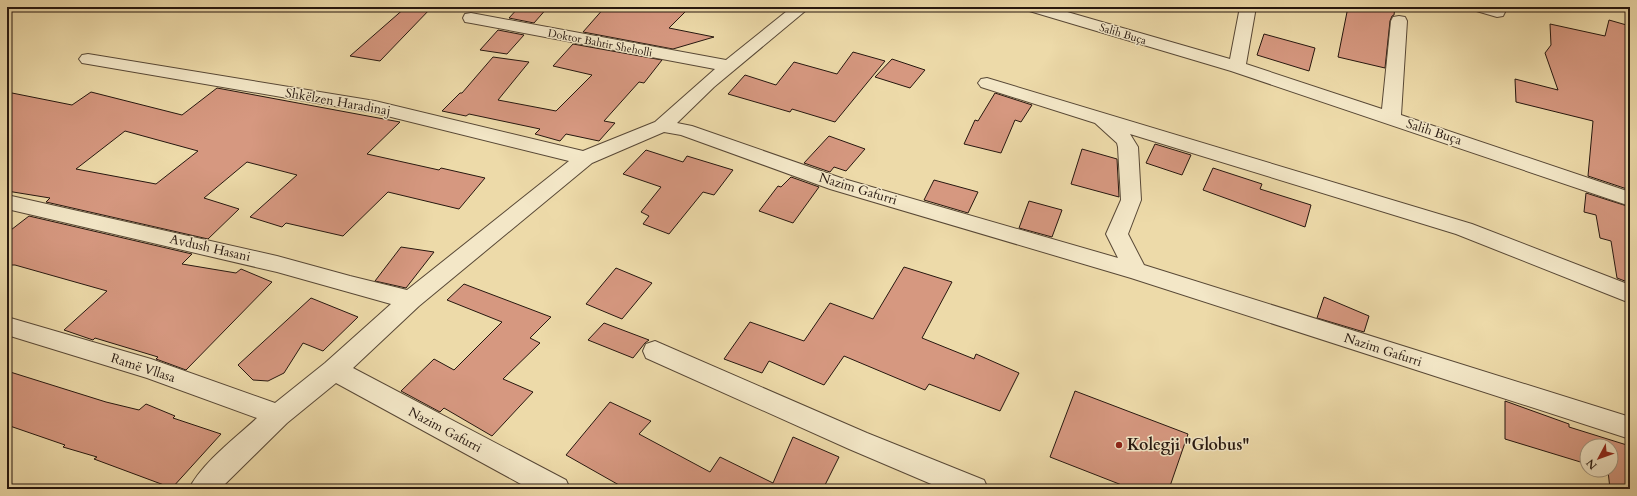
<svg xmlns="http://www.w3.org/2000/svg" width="1637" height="496" viewBox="0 0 1637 496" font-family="Cardo,serif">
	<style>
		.building { fill: #d69880; stroke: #26170f; fill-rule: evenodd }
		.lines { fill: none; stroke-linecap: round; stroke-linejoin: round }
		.minor-casing { stroke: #584836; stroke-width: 2 }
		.minor { fill: #f3e7c7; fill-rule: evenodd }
		.poi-dot { fill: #8f2418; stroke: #f3e7c7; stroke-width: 1.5 }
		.labels { text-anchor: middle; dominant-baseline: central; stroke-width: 3; stroke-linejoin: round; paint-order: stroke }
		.far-street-label { font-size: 11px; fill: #26170f; stroke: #f3e7c7 }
		.street-label { font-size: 13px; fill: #26170f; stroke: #f3e7c7 }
		.near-poi-label { font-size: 16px; font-weight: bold; fill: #26170f; stroke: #f3e7c7; text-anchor: start }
	</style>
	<rect width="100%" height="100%" fill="#eddaa9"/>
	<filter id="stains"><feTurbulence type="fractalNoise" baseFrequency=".005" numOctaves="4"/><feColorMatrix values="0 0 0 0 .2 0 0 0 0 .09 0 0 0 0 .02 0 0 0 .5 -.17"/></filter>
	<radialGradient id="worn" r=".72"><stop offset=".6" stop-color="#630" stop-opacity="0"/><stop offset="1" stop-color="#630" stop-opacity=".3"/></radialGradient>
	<!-- building -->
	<g class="building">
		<path d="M406,7h26l-52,54 -30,-5z"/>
		<path d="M519,7h29l-14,16 -25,-5z"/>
		<path d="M605,7h85l-21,21 45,9 -41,12 -90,-17z"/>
		<path d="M1348,7h47l-1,8 -2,1 -2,5 -5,47 -47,-11z"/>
		<path d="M1609,20l21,6v164l-42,-14 5,-55 -77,-19 -1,-23 43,11 -13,-37 6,-8 -1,-21 55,12z"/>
		<path d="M498,30l26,5 -17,19 -27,-4z"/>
		<path d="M1264,34l51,14 -6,23 -52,-16z"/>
		<path d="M573,44l89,16 -18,23 -5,-1 -35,39 11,2 -16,18 -33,-7 -6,7 -25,-7 5,-5 -71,-15 -3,2 -24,-5 18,-18h2l31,-36 36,5 -31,38 58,11 36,-36 -39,-9z"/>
		<path d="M853,52l32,9 -50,61 -43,-13 -2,3 -62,-18 17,-19 31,10 18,-23 43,12z"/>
		<path d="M892,59l33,11 -15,18 -35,-11z"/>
		<path d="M217,88l183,34 -33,32 72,16 2,-2 44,10 -26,31 -71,-17 -45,44 -57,-13 -4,4 -32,-10 47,-42 -50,-13 -43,36 35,11 -31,30 -162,-37 4,-4 -43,-7v-99l65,13 19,-13 91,23zM125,131l73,20 -42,33 -80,-15z"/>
		<path d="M995,93l37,12 -11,17 -6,-2 -14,33 -37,-9 11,-24 3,1z"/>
		<path d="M829,136l36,13 -19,22 -12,-4 -4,5 -26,-9z"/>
		<path d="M1155,144l36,11 -9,20 -36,-12z"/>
		<path d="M1082,149l35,10 2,38 -48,-13z"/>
		<path d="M646,150l37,12 4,-6 46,14 -19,25 -11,-3 -34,42 -26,-10 6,-8 -8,-4 20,-25 -38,-13z"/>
		<path d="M1213,168l49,16 -2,5 51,16 -6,22 -102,-37z"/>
		<path d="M791,177l28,10 -26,36 -34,-12 19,-25 3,1z"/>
		<path d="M934,180l44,12 -10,21 -44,-13z"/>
		<path d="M1586,193l44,14v76l-13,-5 -6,-37 -11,-3 -4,-23 -12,-3z"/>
		<path d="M1029,201l33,9 -10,27 -33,-9z"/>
		<path d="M29,216l163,38 -10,10 54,9 5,-4 31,13 -86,88 -30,-11 2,-2 -63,-19 -2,2 -29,-10 43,-39 -92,-26h-8v-32z"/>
		<path d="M401,247l33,5 -28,36 -31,-7z"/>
		<path d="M904,267l48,15 -30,56 52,21 2,-5 43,19 -19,38 -71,-27 -4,6 -81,-34 -20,29 -55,-24 -7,12 -38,-14 26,-37 54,19 26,-38 43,16z"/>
		<path d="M616,268l36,15 -30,36 -36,-15z"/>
		<path d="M464,284l87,33 -21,21 10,5 -37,36 30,13 -41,44 -48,-28 -4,4 -39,-21 33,-32 20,11 48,-48 -55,-22z"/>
		<path d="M1324,297l45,19 -5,16 -47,-14z"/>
		<path d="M311,298l47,19 -35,34 -20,-8 -19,30 -16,8 -15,-1 -15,-15z"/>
		<path d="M604,323l45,17 -4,3 -12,15 -45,-18z"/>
		<path d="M7,371l99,31 33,8 7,-6 29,12 -2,2 48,16 -49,54 -78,-29 3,-2 -34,-10 2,-2 -58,-20z"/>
		<path d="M1075,391l113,43 -19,55h-37l-82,-32z"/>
		<path d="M1505,401l64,23v3l61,19v43h-20l-2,-18 -2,-1h5v-24h-24v18l-82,-25z"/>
		<path d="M610,402l41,19 -12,13 71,38 10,-15 53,26 20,-46 46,20 -16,32h-197l-60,-34z"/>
	</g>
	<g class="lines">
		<!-- minor casing -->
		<g class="minor-casing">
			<g id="minor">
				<path d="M792,7h18l-96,80 -37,36 15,3 152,53 274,79 -12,-24 15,-34 -3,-53 -1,-4 -22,-20 -114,-36 -3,-4 3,-4 6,-1 485,146 158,61v18l-174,-69 -326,-100 8,13 3,53 -13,34 16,31 486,152v22l-499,-161 -301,-89 -149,-54 -17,-3 -72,31 -173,143 -66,62 213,112 4,9h-40l-194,-106 -49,40 -67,66h-31c12,-25 47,-52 68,-71l-110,-40 -140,-43v-18l144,42 124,44 50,-40 66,-59 -114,-32 -270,-63v-14l270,61 73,20 57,14 162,-129 -194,-48 -287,-49 -6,-1 -3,-4 3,-4 6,-1 287,47 208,50 72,-29 60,-53 -244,-46 -6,-1 -2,-4 2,-4 6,-1 255,47z"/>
				<path d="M1024,7h26l180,52 10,-52h16l-10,57 136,45 9,-88 2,-4 6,-1 6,1 2,4 -6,94 229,77v14l-399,-135 -205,-61z"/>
				<path d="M1471,7c10,0 28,-4 34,5l-2,4 -6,1 -24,-7z"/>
				<path d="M655,341l212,92 117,47 4,9h-45l-94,-40 -203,-91 -3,-7 3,-7z"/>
			</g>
		</g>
		<!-- minor -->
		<use href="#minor" class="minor"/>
	</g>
	<!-- markers -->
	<circle class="poi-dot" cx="1119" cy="445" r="4"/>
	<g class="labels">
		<!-- far-street labels -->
		<g class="far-street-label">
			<text transform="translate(1123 34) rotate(17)">Salih Buça</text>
			<text transform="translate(600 43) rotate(11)">Doktor Bahtir Sheholli</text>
		</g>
		<!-- street labels -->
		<g class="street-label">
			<text transform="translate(338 102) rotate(10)">Shkëlzen Haradinaj</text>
			<text transform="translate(1434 132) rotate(18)">Salih Buça</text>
			<text transform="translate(858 189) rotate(17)">Nazim Gafurri</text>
			<text transform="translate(210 248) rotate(13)">Avdush Hasani</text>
			<text transform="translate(1383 350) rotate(18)">Nazim Gafurri</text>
			<text transform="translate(143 368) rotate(18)">Ramë Vllasa</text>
			<text transform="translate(445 430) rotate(28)">Nazim Gafurri</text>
		</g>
		<!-- near-poi labels -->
		<g class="near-poi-label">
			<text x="1127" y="445">Kolegji "Globus"</text>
		</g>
	</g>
	<!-- margin -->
	<rect width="1637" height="496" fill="none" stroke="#eddaa9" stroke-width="24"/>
	<rect x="8" y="8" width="1621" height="480" fill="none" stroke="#26170f" stroke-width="2"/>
	<rect x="12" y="12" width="1613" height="472" fill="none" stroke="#26170f"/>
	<!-- north arrow -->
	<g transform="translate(1599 458) rotate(229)"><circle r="19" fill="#f3e7c7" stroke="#a1947d"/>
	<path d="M0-3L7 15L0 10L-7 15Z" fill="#8f2418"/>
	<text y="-6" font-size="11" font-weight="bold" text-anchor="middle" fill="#26170f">N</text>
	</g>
	<rect width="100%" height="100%" filter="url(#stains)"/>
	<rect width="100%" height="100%" fill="url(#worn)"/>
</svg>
